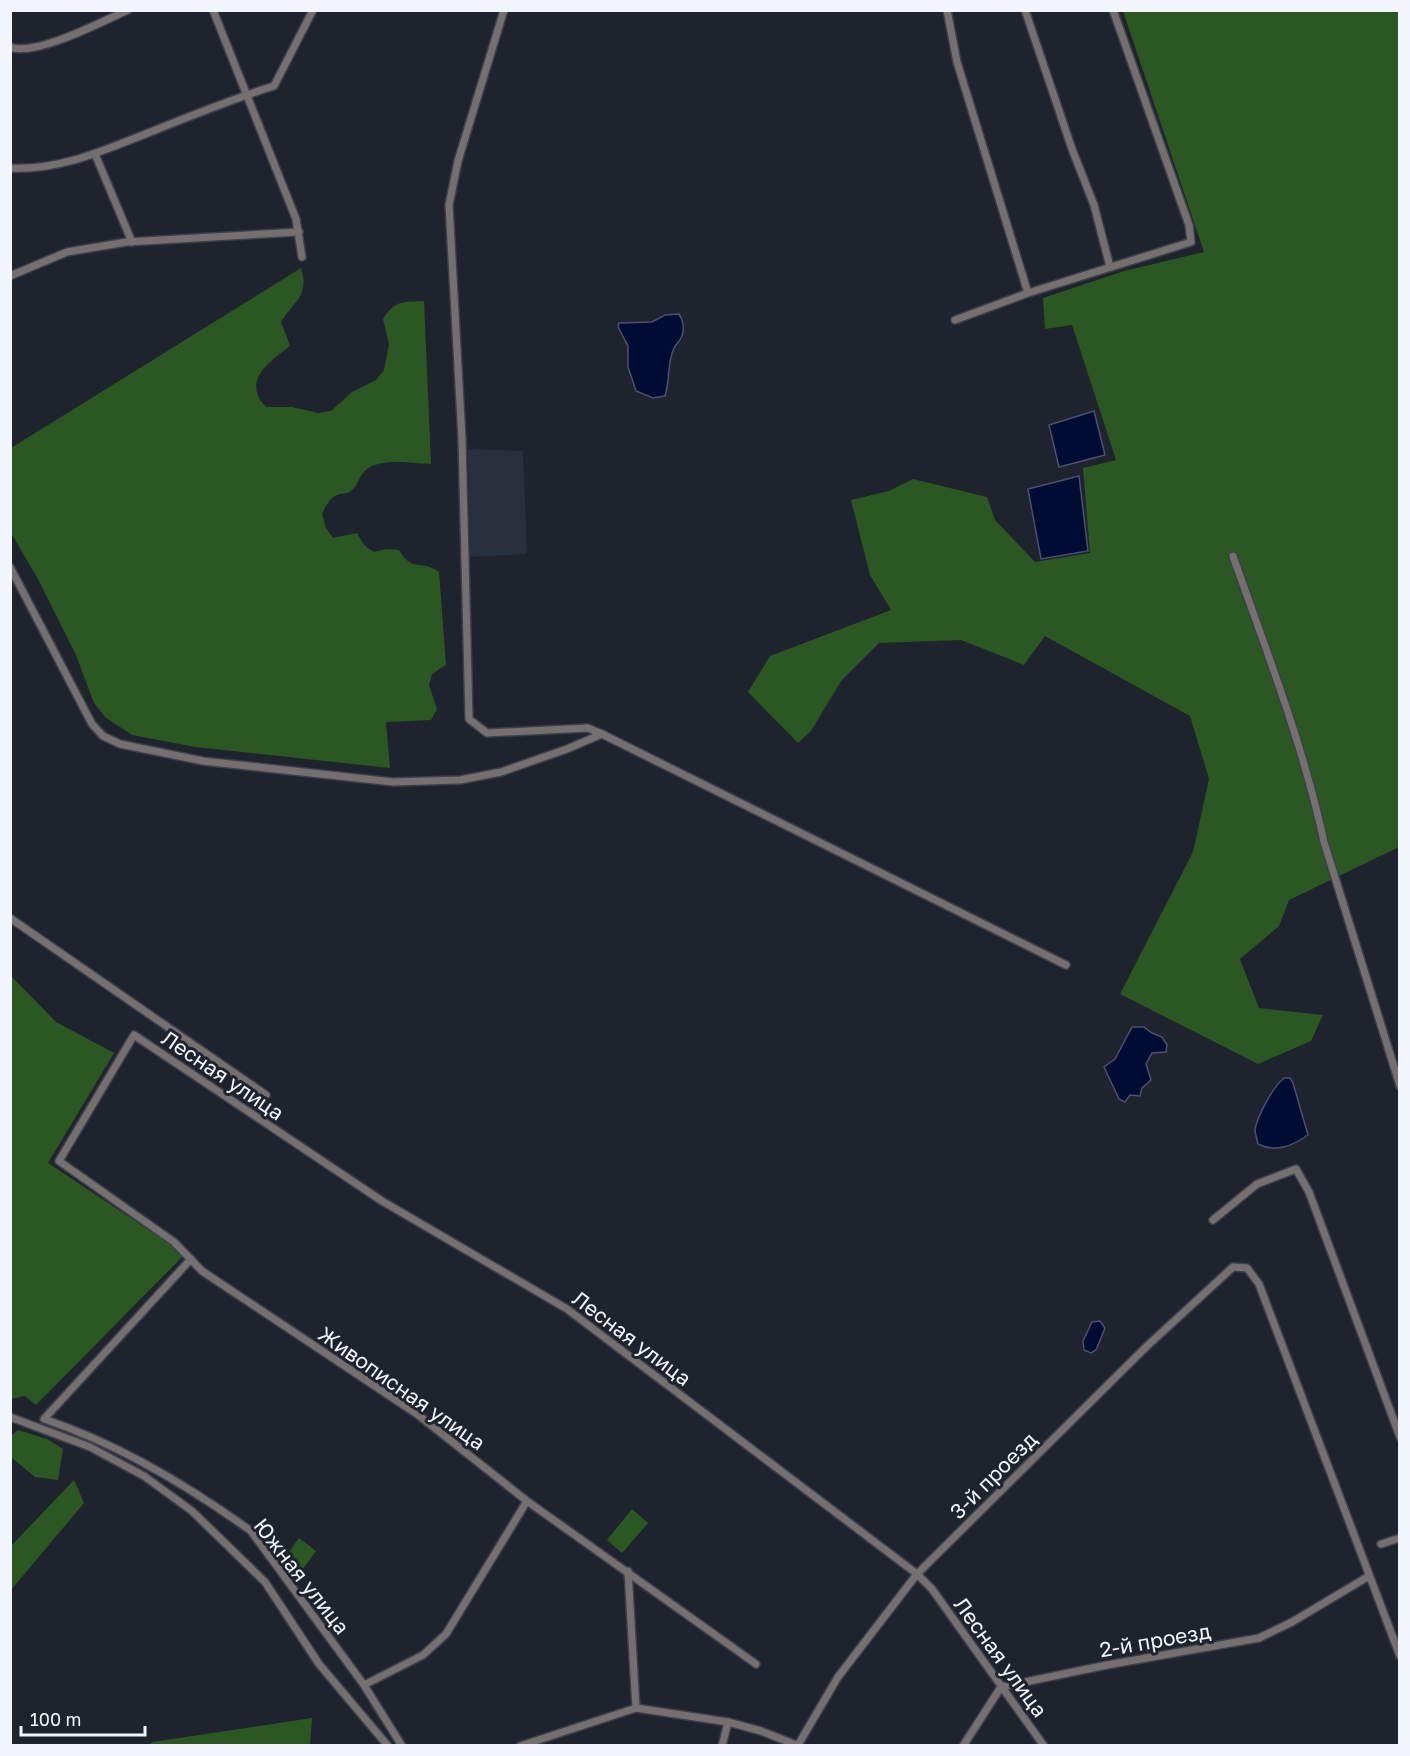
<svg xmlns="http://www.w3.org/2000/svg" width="1410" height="1756" viewBox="0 0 1410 1756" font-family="'Golos Text',sans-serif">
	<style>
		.built { fill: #282f3d }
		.green { fill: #2b5822 }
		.water { fill: #000c34; stroke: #495270; stroke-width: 1.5 }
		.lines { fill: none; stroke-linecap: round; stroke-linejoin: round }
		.minor-casing { stroke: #3d404a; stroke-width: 10 }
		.minor { stroke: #756f70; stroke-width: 7 }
		.labels { text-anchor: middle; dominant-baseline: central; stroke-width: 6; stroke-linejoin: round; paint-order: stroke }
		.street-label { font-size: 21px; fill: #f2f5fb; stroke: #1f232d }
	</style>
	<rect width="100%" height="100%" fill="#1f232d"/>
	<!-- built -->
	<path class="built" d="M468,449l55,2 4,103 -57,3z"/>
	<!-- green -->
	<g class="green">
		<path d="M1123,11h276v836l-110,53 -10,26 -39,33 19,49 64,7 -12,26 -53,23 -138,-70 73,-142 16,-73 -19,-63 -145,-80 -21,29 -63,-25 -82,3 -38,38 -30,50 -13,12 -50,-51 22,-36 121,-46 -21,-35 -19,-75 38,-9 24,-12 74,18 8,23 40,42 55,-9 -7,-85 33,-8 -44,-135 -27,4 -2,-31 81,-27 80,-19z"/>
		<path d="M301,268c9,28 -8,34 -20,54l9,24c-21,16 -49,35 -24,61h26l26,6 13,-2 21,-19 24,-12 8,-10 5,-26 -6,-25c12,-19 20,-17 41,-18l7,163c-19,0 -54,-8 -68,9 -5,6 -6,15 -14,19 -1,1 -8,2 -9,2 -10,2 -14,12 -18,20l4,14 7,10 24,-5 7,12 10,7 12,-3 13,1c13,23 22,9 40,22l7,93 -14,9 -3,11 8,24 -6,11 -45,2 4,46 -195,-21 -63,-12 -27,-18 -11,-14 -18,-48 -38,-76 -27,-46v-85z"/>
		<path d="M10,975l46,47 58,31 -66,110 137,91 -149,151 -11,-9 -14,3z"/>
		<path d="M18,1430l29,9 16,10 -5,31 -23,-3 -24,-20v-21z"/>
		<path d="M74,1480l10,23 -73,87v-44z"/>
		<path d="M632,1509l16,14 -26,30 -15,-13z"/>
		<path d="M299,1538l17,13 -17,23 -17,-12z"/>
		<path d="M312,1718l-2,27h-161l3,-3z"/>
	</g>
	<!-- water -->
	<g class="water">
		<path d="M679,314c4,6 5,11 4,18 -1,8 -6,10 -9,16 -7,15 -4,33 -9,48l-12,2 -17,-7 -8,-24v-21l-10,-19 1,-4 33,-1 13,-7z"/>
		<path d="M1094,411l11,44 -46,12 -10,-42z"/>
		<path d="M1079,476l9,75 -47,8 -13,-70z"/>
		<path d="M1132,1027h12l8,6 10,4 5,8 -1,7 -14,1 -6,11 5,16 -9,8 -2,8 -10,-1 -5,7 -6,-3 -15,-32 11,-8z"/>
		<path d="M1284,1078h6l3,5 15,52c-16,11 -32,18 -50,9 -1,-5 -3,-11 -3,-15 3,-14 18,-42 29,-51z"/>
		<path d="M1100,1321l5,7 -9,22 -5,3 -7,-3 -1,-9 9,-19z"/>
	</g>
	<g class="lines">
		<!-- minor casing -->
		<g class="minor-casing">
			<g id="minor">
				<path d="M213,10l83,209 6,38"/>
				<path d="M504,10l-46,151 -9,44 13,234 7,280 18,14 101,-5 14,6"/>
				<path d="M947,10l10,52 71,231 -73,27"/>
				<path d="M1025,10l47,139 22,56 16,62"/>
				<path d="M10,47c25,10 93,-26 118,-37"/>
				<path d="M95,154l37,88"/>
				<path d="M10,168c49,3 94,-18 138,-35 42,-17 84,-34 126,-47l39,-76"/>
				<path d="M10,276l57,-24 60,-10 172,-10"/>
				<path d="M1028,293l163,-51 -2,-17 -76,-215"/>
				<path d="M1233,556c33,94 70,188 91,286l76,244"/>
				<path d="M10,567l82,157 11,12 17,8 83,17 190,21 67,-2 41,-8 66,-23 35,-15 464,231"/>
				<path d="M10,918l256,177"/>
				<path d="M1213,1220l44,-36 39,-15 13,23 91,245"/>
				<path d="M191,1259l-147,160c75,25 143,66 207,112l113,154 38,61"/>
				<path d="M10,1417l80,30 54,29 48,35 73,71 54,82 69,82"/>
				<path d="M1381,1544l19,-6"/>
				<path d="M628,1571l8,137"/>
				<path d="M756,1664l-229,-163 -110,-87 -215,-143 -28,-29 -115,-81 75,-126 248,166 185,108 350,265 15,15 112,157"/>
				<path d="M364,1685l59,-30 23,-21 81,-133"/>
				<path d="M798,1745l40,-68 79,-103 229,-227 87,-80 14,1 12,16 141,372"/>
				<path d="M520,1746l116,-38 92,14 33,9 38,15"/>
				<path d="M722,1746l6,-24"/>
				<path d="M963,1746l38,-59 106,-22 152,-27 33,-16 77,-46"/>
			</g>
		</g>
		<!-- minor -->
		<use href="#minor" class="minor"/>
	</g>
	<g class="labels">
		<!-- street labels -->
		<g class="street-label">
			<text transform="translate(223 1075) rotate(34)">Лесная улица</text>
			<text transform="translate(632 1338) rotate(37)">Лесная улица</text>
			<text transform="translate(402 1388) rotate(35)">Живописная улица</text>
			<text transform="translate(993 1475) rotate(-45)">3-й проезд</text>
			<text transform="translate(302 1576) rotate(52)">Южная улица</text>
			<text transform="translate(1155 1640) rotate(-10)">2-й проезд</text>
			<text transform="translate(1001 1657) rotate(54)">Лесная улица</text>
		</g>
	</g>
	<!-- border -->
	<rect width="1410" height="1756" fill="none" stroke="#f2f5fb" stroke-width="24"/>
	<!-- scale -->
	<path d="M21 1726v9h124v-9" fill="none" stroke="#f2f5fb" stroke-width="3"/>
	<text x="30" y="1726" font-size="18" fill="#f2f5fb" stroke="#1f232d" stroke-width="4.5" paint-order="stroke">100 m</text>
</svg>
